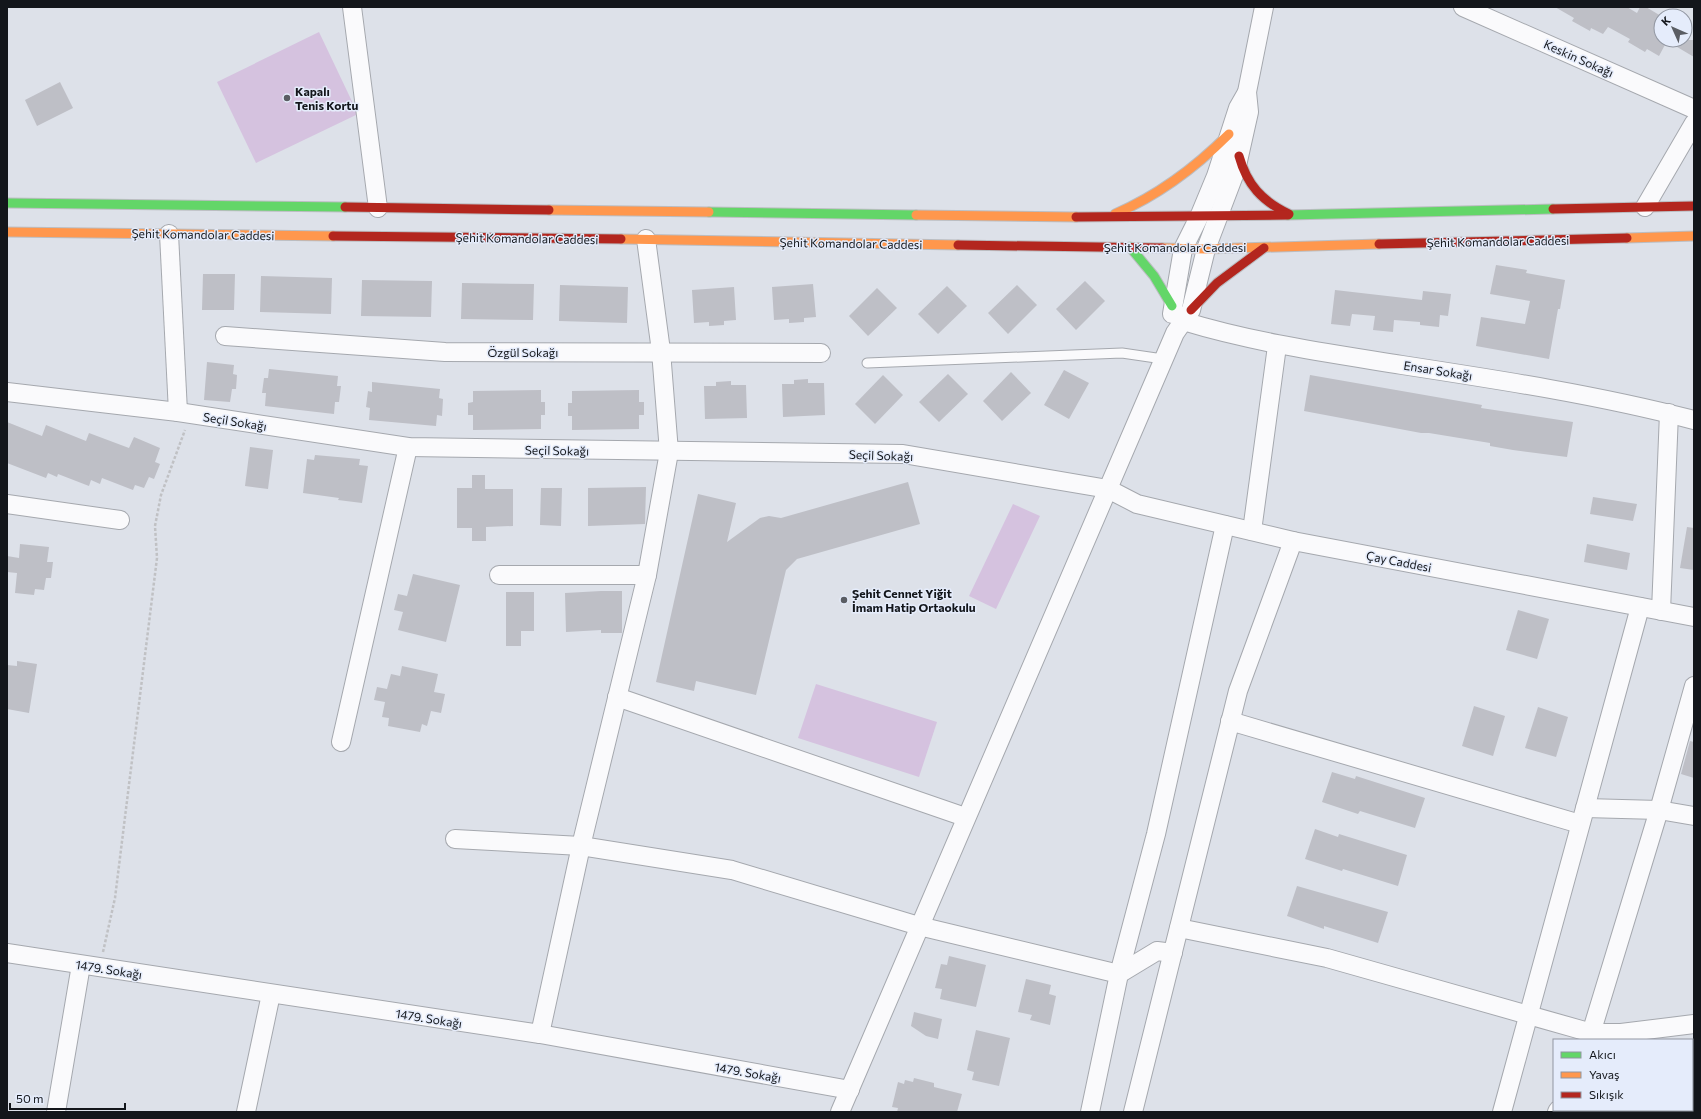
<svg xmlns="http://www.w3.org/2000/svg" width="1701" height="1119" viewBox="0 0 1701 1119" font-family="Commissioner,sans-serif">
	<style>
		.garden { fill: #d5c2df }
		.building { fill: #bebfc6 }
		.lines { fill: none; stroke-linecap: round; stroke-linejoin: round }
		.lane-casing { stroke: #a5a8ae; stroke-width: 11 }
		.street-casing { stroke: #a5a8ae; stroke-width: 20 }
		.fast-casing { stroke: #bbbdc1; stroke-width: 11 }
		.slow-casing { stroke: #bbbdc1; stroke-width: 11 }
		.jam-casing { stroke: #bbbdc1; stroke-width: 11 }
		.path { stroke: #c0c1c4; stroke-width: 2.5; stroke-dasharray: 3 2; stroke-linecap: butt }
		.lane { stroke: #fafafc; stroke-width: 9 }
		.street { stroke: #fafafc; stroke-width: 18 }
		.fast { stroke: #63d668; stroke-width: 9 }
		.slow { stroke: #ff974d; stroke-width: 9 }
		.jam { stroke: #b3261e; stroke-width: 9 }
		.poi-dot { fill: #5a5d63; stroke: #e5ecfb; stroke-width: 1.5 }
		.labels { text-anchor: middle; dominant-baseline: central; stroke-width: 3; stroke-linejoin: round; paint-order: stroke }
		.street-label { font-size: 12px; fill: #13161b; stroke: #e5ecfb }
		.poi-label { font-size: 12px; font-weight: bold; fill: #13161b; stroke: #e5ecfb; text-anchor: start }
	</style>
	<rect width="100%" height="100%" fill="#dde1e9"/>
	<!-- garden -->
	<g class="garden">
		<path d="M319,32l39,82 -102,49 -39,-81z"/>
		<path d="M1013,504l27,12 -44,93 -27,-13z"/>
		<path d="M816,684l121,38 -18,55 -121,-39z"/>
	</g>
	<!-- building -->
	<g class="building">
		<path d="M1555,7h72l10,6 3,-6h6l15,9v24h33v17l-27,-16 -8,15 -12,-7 -2,3 -17,-10 2,-3 -22,-12 -5,7 -12,-6 -1,3 -18,-10 2,-3z"/>
		<path d="M60,82l13,26 -36,18 -12,-26z"/>
		<path d="M1496,265l31,5 -1,3 39,7 -5,29h-2l-9,50 -73,-13 5,-29 44,7 5,-23 -40,-7z"/>
		<path d="M203,274h32l-1,36h-32z"/>
		<path d="M261,276l71,2 -1,36 -71,-2z"/>
		<path d="M362,280l70,1 -1,36 -70,-1z"/>
		<path d="M1085,281l20,20 -29,29 -20,-21z"/>
		<path d="M462,283l72,1 -1,36 -72,-1z"/>
		<path d="M813,284l3,33 -12,1v4l-15,1v-4l-15,1 -2,-33z"/>
		<path d="M560,285l68,2 -1,36 -68,-2z"/>
		<path d="M1017,285l20,20 -29,29 -20,-21z"/>
		<path d="M947,286l20,20 -29,28 -20,-20z"/>
		<path d="M734,287l2,33 -12,1v4l-15,1v-4l-15,1 -2,-33z"/>
		<path d="M877,288l20,20 -29,28 -19,-20z"/>
		<path d="M1335,290l87,10 1,-9 28,3 -3,22 -8,-1 -1,12 -19,-2v-3l-26,-2 -1,12 -20,-2 2,-14 -23,-2 -2,12 -19,-2z"/>
		<path d="M207,362l27,3 -1,9 4,1 -1,14h-4l-2,13 -26,-2z"/>
		<path d="M269,369l69,7 -1,10h4l-2,16h-4l-1,12 -69,-8 1,-13h-4l2,-15h4z"/>
		<path d="M1064,370l25,13 -20,36 -25,-14z"/>
		<path d="M1011,372l20,21 -29,28 -19,-20z"/>
		<path d="M948,374l20,20 -29,28 -20,-20z"/>
		<path d="M883,375l20,20 -28,29 -20,-20z"/>
		<path d="M1310,375l172,30 -1,3 92,14 -6,35 -54,-7 -23,-4v-3l-61,-10h-8l-117,-22z"/>
		<path d="M808,379v4h16l1,32 -42,2 -1,-33h12v-4z"/>
		<path d="M731,381v4h15l1,33 -42,1 -1,-33h12v-4z"/>
		<path d="M372,382l68,7 -1,9 4,1 -1,17 -5,-1 -1,11 -67,-6 1,-12 -4,-1 2,-16 4,1z"/>
		<path d="M541,390v12h4v13h-4v14l-68,1v-15h-5v-12l5,-1v-11z"/>
		<path d="M639,390v12h5v13h-5v14l-67,1v-14h-4v-13h4v-12z"/>
		<path d="M7,422l35,14 4,-11 40,16 3,-8 40,15 5,-11 26,11 -5,14 5,2 -6,15 -5,-2 -5,11 -9,-3 -2,5 -31,-12 -2,6 -9,-4 -2,6 -31,-12 -1,3 -9,-4 -2,5 -39,-15z"/>
		<path d="M250,447l23,3 -5,39 -23,-3z"/>
		<path d="M315,455l45,4 -1,6 9,1 -6,37 -24,-3 1,-2 -36,-5 4,-34 7,1z"/>
		<path d="M472,475h13v14h28v37l-27,1v14h-14v-13h-15v-40h15z"/>
		<path d="M908,482l12,42 -123,35 -11,11 -30,125 -60,-14 -2,10 -38,-9 42,-188 38,9 -9,39 33,-24 9,-2 12,2z"/>
		<path d="M646,487l-1,37 -57,2v-38z"/>
		<path d="M541,488h21l-1,38 -21,-1z"/>
		<path d="M1593,497l44,7 -4,17 -43,-7z"/>
		<path d="M1687,527l7,1v42l-14,-2z"/>
		<path d="M20,544l29,3 -2,15h6l-2,16h-5l-2,12 -9,-1 -1,6 -19,-2 2,-20 -10,-1v-16l12,2z"/>
		<path d="M1587,544l43,9 -3,17 -43,-8z"/>
		<path d="M413,574l47,11 -14,57 -48,-12 5,-18 -9,-2 4,-16 9,2z"/>
		<path d="M601,591h21v42h-21v-3l-35,2 -1,-39z"/>
		<path d="M506,592h28v39h-13v15h-15z"/>
		<path d="M1518,610l31,9 -12,40 -31,-9z"/>
		<path d="M17,661l20,3 -8,49 -22,-4v-44l10,1z"/>
		<path d="M402,666l36,8 -4,18 11,2 -4,19 -10,-2 -4,15 -5,-2 -2,8 -32,-6 1,-8 -7,-1 3,-15 -11,-2 3,-13 10,2 4,-15 9,2z"/>
		<path d="M1474,706l31,10 -12,40 -31,-10z"/>
		<path d="M1538,707l30,10 -12,40 -31,-9z"/>
		<path d="M1690,741l4,1v36l-13,-4z"/>
		<path d="M1332,772l23,7 1,-3 69,22 -10,30 -55,-17 -2,3 -36,-12z"/>
		<path d="M1315,829l23,8 1,-3 68,21 -9,31 -55,-17 -1,2 -37,-12z"/>
		<path d="M1297,886l91,26 -10,31 -54,-17v3l-37,-13z"/>
		<path d="M949,956l37,9 -10,42 -36,-8 2,-10 -7,-1 6,-24 6,1z"/>
		<path d="M1026,979l25,6 -2,9 7,2 -6,29 -20,-5 2,-5 -14,-3z"/>
		<path d="M914,1012l28,7 -4,20 -12,-3 -15,-10z"/>
		<path d="M976,1030l34,8 -11,48 -27,-6 2,-8 -7,-2z"/>
		<path d="M914,1078l20,5v4l28,7 -5,18h-60l1,-4 -6,-1 6,-25 6,2 1,-4 8,2z"/>
	</g>
	<g class="lines">
		<!-- lane casing -->
		<g class="lane-casing">
			<path id="lane" d="M867,363l255,-10 41,6"/>
		</g>
		<!-- street casing -->
		<g class="street-casing">
			<g id="street">
				<path d="M352,7l26,201"/>
				<path d="M1463,7l231,102"/>
				<path d="M1645,207l49,-84"/>
				<path d="M169,234l9,178"/>
				<path d="M1172,314l11,-65 16,-32 17,-41 22,-68 8,-14"/>
				<path d="M1183,321c72,22 145,32 219,44 98,15 196,30 292,55"/>
				<path d="M225,336l220,16 376,1"/>
				<path d="M7,392l171,20 230,35 495,7 205,35 29,15 156,37 401,76"/>
				<path d="M7,504l113,16"/>
				<path d="M1252,531l25,-185"/>
				<path d="M499,575h148"/>
				<path d="M1661,611l8,-198"/>
				<path d="M617,697l348,120"/>
				<path d="M1230,721l350,103"/>
				<path d="M341,742l67,-295"/>
				<path d="M1585,808l74,2 35,6"/>
				<path d="M455,839l126,7 151,24 187,56 200,48 38,-23 16,2"/>
				<path d="M1179,928l148,30 265,75h29l73,-9"/>
				<path d="M7,953l533,81 310,56"/>
				<path d="M540,1034l41,-188 66,-271 22,-123 -8,-101 -15,-112"/>
				<path d="M1589,1040l70,-230 35,-124"/>
				<path d="M56,1112l25,-147"/>
				<path d="M246,1112l25,-118"/>
				<path d="M840,1112l335,-779 16,-23 15,-61 30,-79 13,-58 -2,-20 17,-85"/>
				<path d="M1090,1112l29,-138 37,-140 69,-309"/>
				<path d="M1133,1112l105,-421 55,-150"/>
				<path d="M1502,1112l138,-505"/>
				<path d="M1557,1112l1,-2"/>
			</g>
		</g>
		<!-- fast casing -->
		<g class="fast-casing">
			<g id="fast">
				<path d="M7,203l338,4"/>
				<path d="M709,212l207,3"/>
				<path d="M1288,215l265,-6"/>
				<path d="M1130,247l24,29 18,30"/>
			</g>
		</g>
		<!-- slow casing -->
		<g class="slow-casing">
			<g id="slow">
				<path d="M549,210l160,2"/>
				<path d="M1115,214c44,-19 80,-46 114,-80"/>
				<path d="M916,215l160,2"/>
				<path d="M7,232l326,4"/>
				<path d="M1627,238l67,-2"/>
				<path d="M621,239l337,6"/>
				<path d="M1162,248l44,1 173,-5"/>
			</g>
		</g>
		<!-- jam casing -->
		<g class="jam-casing">
			<g id="jam">
				<path d="M1239,156c8,29 23,45 50,58"/>
				<path d="M345,207l204,3"/>
				<path d="M1553,209l141,-3"/>
				<path d="M1076,217l212,-2"/>
				<path d="M333,236l288,3"/>
				<path d="M1379,244l248,-6"/>
				<path d="M958,245l204,3"/>
				<path d="M1191,310l26,-27 47,-35"/>
			</g>
		</g>
		<!-- path -->
		<path class="path" d="M103,952l12,-54 42,-340 -2,-32 6,-31 24,-65"/>
		<!-- lane -->
		<use href="#lane" class="lane"/>
		<!-- street -->
		<use href="#street" class="street"/>
		<!-- fast -->
		<use href="#fast" class="fast"/>
		<!-- slow -->
		<use href="#slow" class="slow"/>
		<!-- jam -->
		<use href="#jam" class="jam"/>
	</g>
	<!-- markers -->
	<g class="poi-dot">
		<circle cx="287" cy="98" r="4"/>
		<circle cx="844" cy="600" r="4"/>
	</g>
	<g class="labels">
		<!-- street labels -->
		<g class="street-label">
			<text transform="translate(1579 58) rotate(24)">Keskin Sokağı</text>
			<text transform="translate(203 234) rotate(1)">Şehit Komandolar Caddesi</text>
			<text transform="translate(527 238) rotate(1)">Şehit Komandolar Caddesi</text>
			<text transform="translate(1498 241) rotate(-1)">Şehit Komandolar Caddesi</text>
			<text transform="translate(851 243) rotate(1)">Şehit Komandolar Caddesi</text>
			<text x="1175" y="247">Şehit Komandolar Caddesi</text>
			<text x="523" y="352">Özgül Sokağı</text>
			<text transform="translate(1438 370) rotate(9)">Ensar Sokağı</text>
			<text transform="translate(235 421) rotate(9)">Seçil Sokağı</text>
			<text transform="translate(557 450) rotate(1)">Seçil Sokağı</text>
			<text transform="translate(881 455) rotate(2)">Seçil Sokağı</text>
			<text transform="translate(1399 561) rotate(11)">Çay Caddesi</text>
			<text transform="translate(109 969) rotate(9)">1479. Sokağı</text>
			<text transform="translate(429 1018) rotate(9)">1479. Sokağı</text>
			<text transform="translate(748 1072) rotate(10)">1479. Sokağı</text>
		</g>
		<!-- poi labels -->
		<g class="poi-label">
			<text x="295" y="91">Kapalı<tspan x="295" dy="14">Tenis Kortu</tspan></text>
			<text x="852" y="593">Şehit Cennet Yiğit<tspan x="852" dy="14">İmam Hatip Ortaokulu</tspan></text>
		</g>
	</g>
	<!-- border -->
	<rect width="1701" height="1119" fill="none" stroke="#13161b" stroke-width="16"/>
	<!-- legend -->
	<rect x="1553" y="1039" width="140" height="72" fill="#e5ecfb" stroke="#9196a1"/>
	<rect x="1561" y="1052" width="20" height="6" fill="#63d668" stroke="#9196a1"/>
	<text x="1589" y="1059" font-size="12" fill="#13161b">Akıcı</text>
	<rect x="1561" y="1072" width="20" height="6" fill="#ff974d" stroke="#9196a1"/>
	<text x="1589" y="1079" font-size="12" fill="#13161b">Yavaş</text>
	<rect x="1561" y="1092" width="20" height="6" fill="#b3261e" stroke="#9196a1"/>
	<text x="1589" y="1099" font-size="12" fill="#13161b">Sıkışık</text>
	<!-- north arrow -->
	<g transform="translate(1673 28) rotate(315)"><circle r="19" fill="#e5ecfb" stroke="#9196a1"/>
	<path d="M0-3L7 15L0 10L-7 15Z" fill="#5a5d63"/>
	<text y="-6" font-size="11" font-weight="bold" text-anchor="middle" fill="#13161b">K</text>
	</g>
	<!-- scale -->
	<path d="M10 1103v6h115v-6" fill="none" stroke="#13161b" stroke-width="2"/>
	<text x="16" y="1103" font-size="12" fill="#13161b" stroke="#e5ecfb" stroke-width="3" paint-order="stroke">50 m</text>
</svg>
